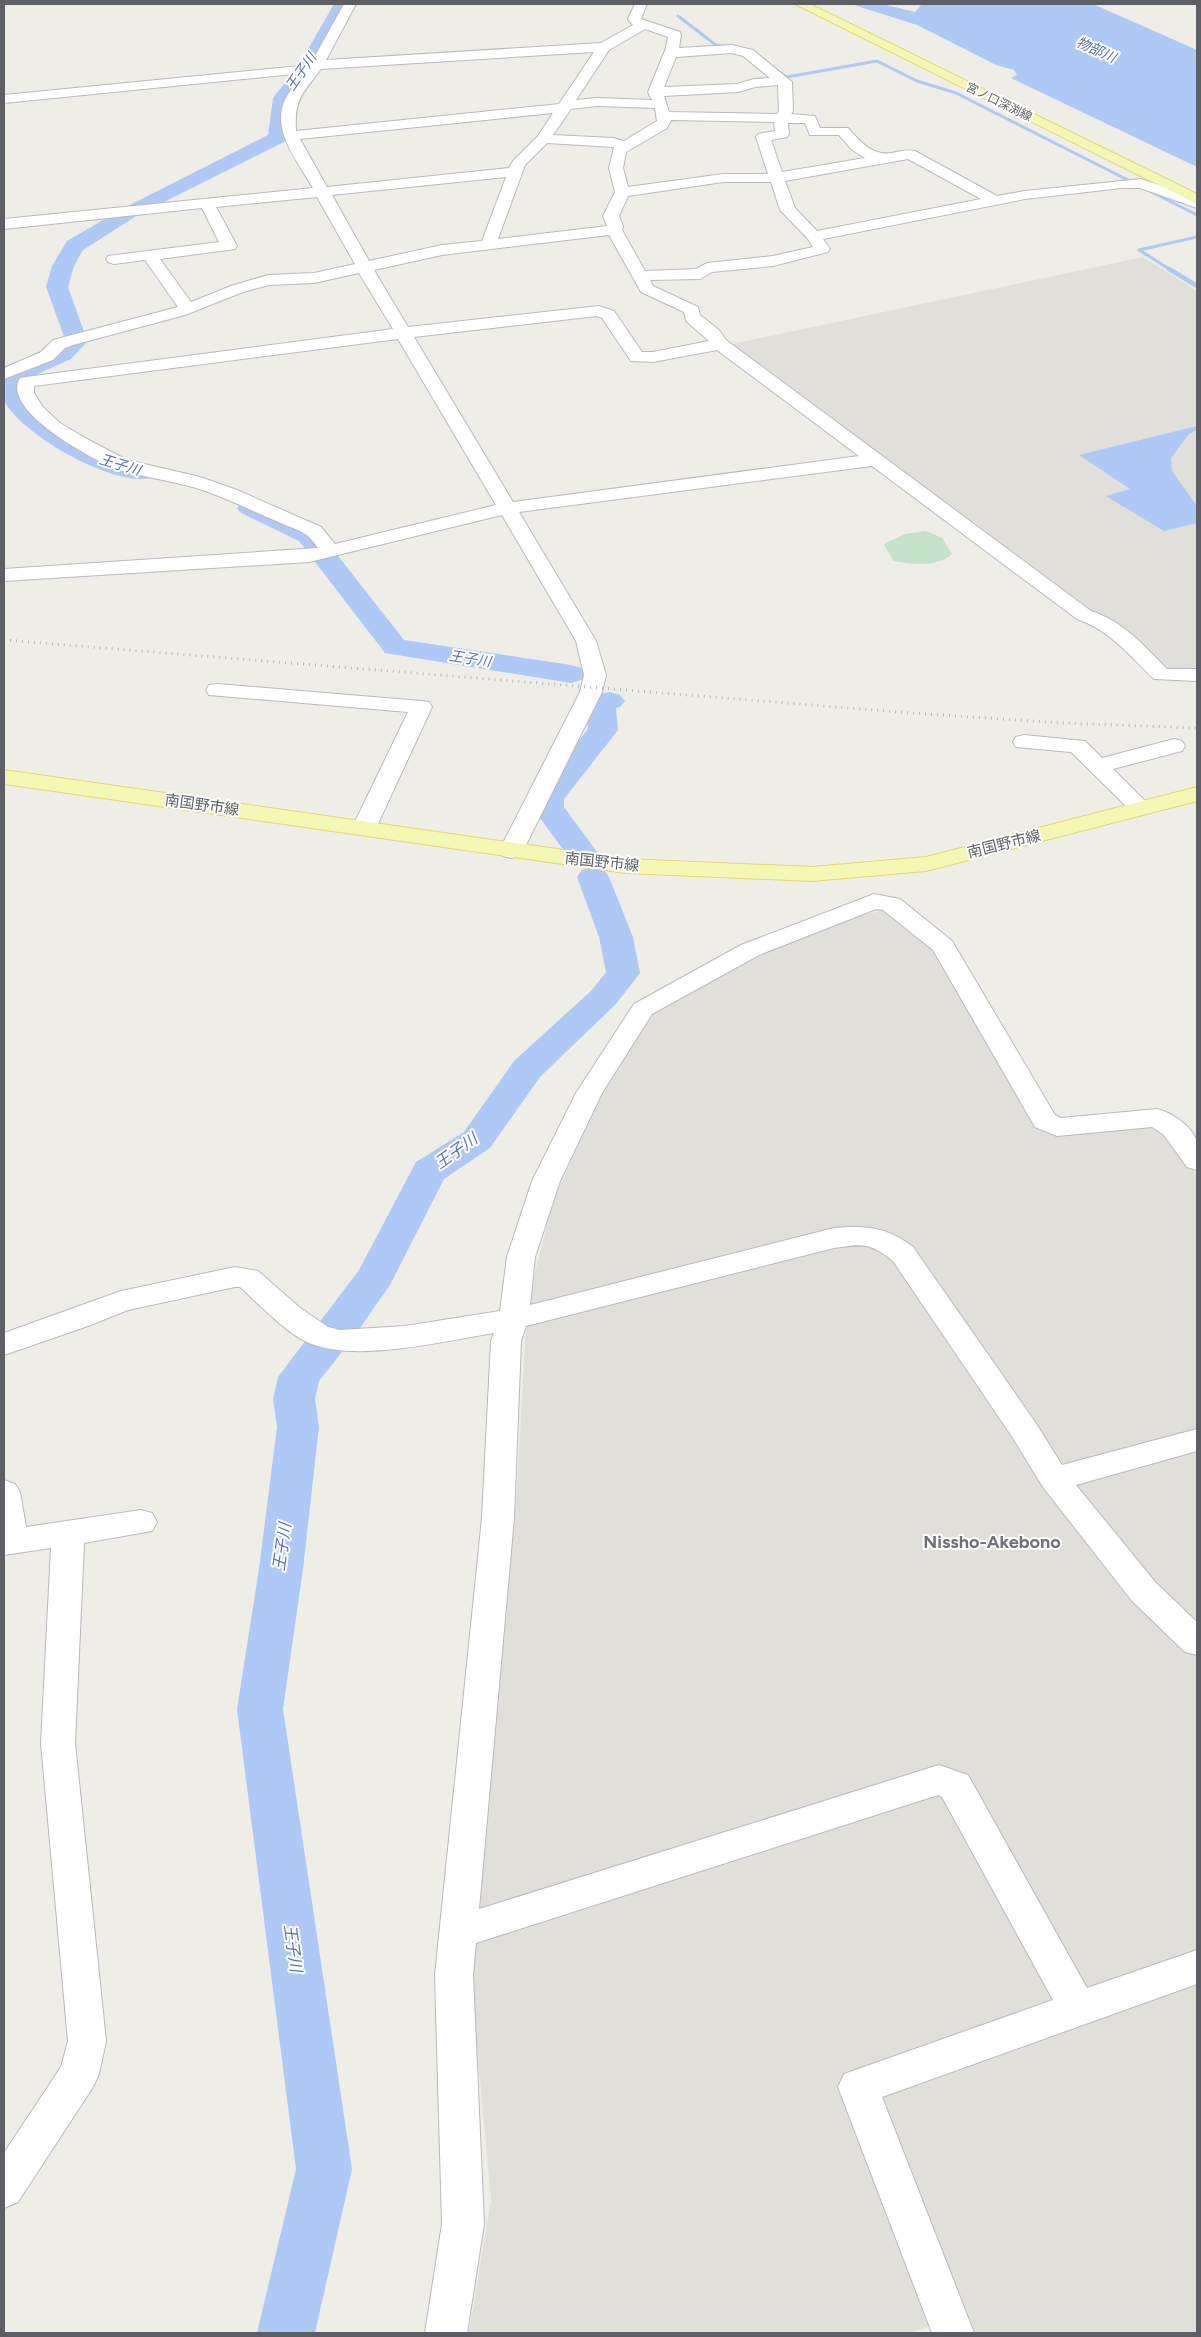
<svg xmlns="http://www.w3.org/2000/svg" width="1201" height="2337" viewBox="0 0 1201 2337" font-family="Figtree,'Noto Sans JP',sans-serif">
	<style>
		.industrial { fill: #e0dfda }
		.green { fill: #c5e2cb }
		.water { fill: #aec9f5 }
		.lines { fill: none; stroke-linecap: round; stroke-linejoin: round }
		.stream-far1 { stroke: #aec9f5; stroke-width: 3 }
		.stream { stroke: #aec9f5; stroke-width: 4.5 }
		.river { fill: #aec9f5; fill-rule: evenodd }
		.minor-casing { stroke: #b8b9be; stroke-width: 2 }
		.major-casing { stroke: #e2d76b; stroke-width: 2 }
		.minor { fill: #fff; fill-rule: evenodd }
		.major { fill: #f4f6b3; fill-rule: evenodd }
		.rail { stroke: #b5b6b6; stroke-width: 3; stroke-dasharray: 1 5; stroke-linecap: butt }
		.labels { text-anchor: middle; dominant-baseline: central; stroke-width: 4; stroke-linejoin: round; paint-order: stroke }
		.far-street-label { font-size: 12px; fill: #5d5f64; stroke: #fff }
		.far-water-label { font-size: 14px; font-style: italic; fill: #5371b6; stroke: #fff }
		.street-label { font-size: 15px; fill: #5d5f64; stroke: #fff }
		.water-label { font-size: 16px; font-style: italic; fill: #5371b6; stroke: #fff }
		.quarter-label { font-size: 18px; font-weight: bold; fill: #6e7176; stroke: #fff }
	</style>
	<rect width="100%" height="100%" fill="#eeeee6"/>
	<!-- industrial -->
	<g class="industrial">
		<path d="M1143,257l54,34v380h-32l-74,-58 -362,-266 3,-3z"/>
		<path d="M882,911l51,36 115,187 108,-7 11,5 30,43v1158h-228l-6,-17 -55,17h-439l22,-133 -21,-229 47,-479 10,-189 27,-104 48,-105 47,-81 117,-60 94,-38z"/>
	</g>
	<!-- green -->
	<path class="green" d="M926,531l16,7 10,16c-16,14 -40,10 -59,7l-9,-17 21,-10z"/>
	<!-- water -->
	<g class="water">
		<path d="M851,4h32l32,8 7,-8h171l104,46v117l-186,-89 6,-3 -3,-5 -18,-5 -79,-40z"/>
		<path d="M1197,426v4l-8,4 -18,24 1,13 25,35v17l-33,8 -58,-35 24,-7 -51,-34z"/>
	</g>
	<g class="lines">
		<!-- stream-far1 -->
		<g class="stream-far1">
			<path d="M678,16l38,29 11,2"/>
			<path d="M779,72l8,5 90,-16 40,20 39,12 241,122"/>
			<path d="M1171,270l-32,-20 58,-13"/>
		</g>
		<!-- stream -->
		<g class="stream">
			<path d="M1169,269l28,17"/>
			<path d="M4,382l6,-4"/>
		</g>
		<!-- river -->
		<g class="river">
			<path d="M334,4h17l-35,64 -25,31 -4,39 -3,4 -146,73 -55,35 -9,16 -6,21 18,50 -2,4 2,2 -15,16 -49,22c0,30 62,64 87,75 13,5 27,8 41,12l4,5 -4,5c-36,9 -128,-43 -145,-76 -4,-7 -1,-21 -1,-30l42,-18 19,-15 -19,-52 6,-21 15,-25 55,-32 146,-74 5,-37 26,-33z"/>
			<path d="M250,500l67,29 87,111 167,25 10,3 4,6 -4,6 -10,3 -186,-30 -86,-112 -58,-28 -4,-5 4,-5z"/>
			<path d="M610,692l10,3 5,6 -5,6 -4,1 2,22 -54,69v8l36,49 -5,7 -11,3 -11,-3 -41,-56 2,-9 54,-69 -3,-27 5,-6z"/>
			<path d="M593,867l11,3 5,7 24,60 7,36 -24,31 -76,73 -50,71 -46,31 -54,106 -37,53 -34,43 -4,18 4,28 -16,142 -20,140 69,460 -37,164h-58l39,-164 -59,-460 22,-140 18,-142 -4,-28 5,-22 81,-107 57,-108 48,-30 50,-71 78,-71 14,-18 -7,-35 -22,-60 5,-7z"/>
		</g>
		<!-- minor casing -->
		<g class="minor-casing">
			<g id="minor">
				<path d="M344,4h12l-30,56 275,-17 32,-18 -5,-6 7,-15h12l-6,15 39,13 1,3 -2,13 53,-3 21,5 39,32 1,29 -2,3 24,2 5,12h28c12,13 24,28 43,25 8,-1 16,-4 24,-2l82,45 28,-5 116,-12 56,19v10l-57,-20h-18l-97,11 -202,40 7,10 -2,3 -55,14 -61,6 -12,7 -50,1 3,6 45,21 2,8 19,15 7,10 365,271c32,10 52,34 76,58h30v12l-43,-2c-25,-24 -43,-48 -77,-60l-205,-153 -353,46 77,129 10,34 -4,17 -79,159 -4,5 -8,2 -8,-2 -4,-5 81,-159 4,-17 -8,-34 -74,-126 -193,47 -305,19v-12l314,-21c-3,-4 -6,-8 -10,-12 -7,-6 -19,-9 -27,-13 -32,-13 -63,-30 -96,-38 -23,-6 -48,-9 -71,-17 -22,-9 -114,-58 -94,-90l6,-1 367,-48 -34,-56 -45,10 -45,2 -26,7 -58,23 -112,30 -8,3 -12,12 -49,19v-11l37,-16 12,-12 125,-33 -33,-47 -31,4 -6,-2 -2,-3 2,-3 111,-14 -17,-34 -198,21v-10l309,-31c-14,-25 -41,-56 -29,-86 4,-10 14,-20 20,-29l-300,30v-8l306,-30zM645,29l23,8 -2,11 -18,44 4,8 -55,-2 -21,2 33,-50zM594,52l-35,52 -263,27c-2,-32 7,-38 25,-62zM732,53l11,3 27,22 -16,1 -17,5 -73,3 12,-30zM778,85l1,26 -2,3 -108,-2 -5,-16 74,-4 17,-5zM597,106l58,2 2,13 -33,20 -11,-3 -60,-3 18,-26zM553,113l-15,23 -25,25 -4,7 -182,19 -27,-48zM671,120l103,2 1,9 -17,3 -2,3 12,37h-45l-95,13 -5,-19 3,-16 41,-24zM788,123h17l5,12h29l13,15 13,8 -83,14 -11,-32 16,-3 2,-3zM547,143l67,4 -5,21 6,24 -12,24 4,10 -109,13 27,-74zM908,159l73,40 -164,32 -22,-23 -10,-27zM506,177l-24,64 -40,4 -73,16 -37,-66zM723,182h48l9,28 28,29 5,8 -40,9 -66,7 -11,6 -51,2 -23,-41 1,-4 -4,-10 9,-20zM317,197l38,67 -41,9 -46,2 -37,11 -40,16 -31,-43 75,-10 2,-3 -21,-39zM609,235l32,57 43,20 2,9 23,20 -56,11h-11l-28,-41 -15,-5 -191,21 -34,-57 68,-15zM597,316l5,2 29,43 22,1 64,-12 142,106 -346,46 -99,-165zM398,339l98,166 -161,39 -14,-17 -84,-37 -37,-13 -73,-17 -42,-22 -25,-15 -18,-17 -8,-13v-7z"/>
				<path d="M217,684l204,17 8,1 3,5 -56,121 -4,5 -8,2 -8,-2 -4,-5 56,-116 -199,-17 -3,-5 3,-5z"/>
				<path d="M1024,735l61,6 17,17 72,-19 8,2 3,5 -3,5 -69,18 39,39 -3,5 -8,2 -8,-2 -62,-61 -55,-5 -3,-5 3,-5z"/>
				<path d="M874,894l26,5 52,42 103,174 6,3 96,-9c15,4 34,16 40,32 3,8 0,21 0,29l-10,-3 -23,-32 -12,-8 -95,9 -22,-9 -102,-177 -50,-40 -7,-1 -117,46 -107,59 -50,79 -42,88 -25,76 -5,48 304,-77c31,-3 54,-1 79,19l122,175 27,43 135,-36v22l-121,34 80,98 41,39v33l-12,-3 -53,-51 -89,-114 -30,-49 -120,-177c-24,-19 -30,-17 -59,-13l-308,78 -5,15 -7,177 -35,391 460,-144 29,10 119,213 110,-38v34l-315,113 92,236h-42l-94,-246 6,-13 209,-74 -111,-203 -4,-2 -462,148 -3,32 11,249 -17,109h-42l17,-109 -7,-249 47,-457 9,-177 3,-8c-51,8 -137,30 -185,10 -22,-9 -51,-40 -69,-56h-5l-107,23 -40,16 -84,29v-22l117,-42 114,-24 23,4 41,36 29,20 12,3 65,-4 95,-15 7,-54 25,-76 44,-88 58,-89 107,-59z"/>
				<path d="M4,1480l11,4 5,8 6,35 115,-17 11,3 5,9 -5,9 -68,12 -9,200 31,298 -7,33 -6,13 -75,115 -14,6v-55l57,-86 7,-26 -27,-298 10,-195 -47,7z"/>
			</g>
		</g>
		<!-- major casing -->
		<g class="major-casing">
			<g id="major">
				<path d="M795,4h15l387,190v10z"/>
				<path d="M4,770l622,89 186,8 114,-10 271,-70v14l-271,70 -114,10 -186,-8 -622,-89z"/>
			</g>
		</g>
		<!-- minor -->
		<use href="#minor" class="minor"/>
		<!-- major -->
		<use href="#major" class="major"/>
		<!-- rail -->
		<path class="rail" d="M4,640l907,73 151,10 135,5"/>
	</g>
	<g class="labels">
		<!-- far-street labels -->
		<g class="far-street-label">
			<text transform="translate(999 102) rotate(26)">宮ノ口深渕線</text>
		</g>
		<!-- far-water labels -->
		<g class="far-water-label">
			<text transform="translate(1096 50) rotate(24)">物部川</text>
			<text transform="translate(301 72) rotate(-55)">王子川</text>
			<text transform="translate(120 465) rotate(17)">王子川</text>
			<text transform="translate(470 659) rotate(9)">王子川</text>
		</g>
		<!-- street labels -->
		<g class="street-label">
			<text transform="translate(202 805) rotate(8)">南国野市線</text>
			<text transform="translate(1004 844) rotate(-14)">南国野市線</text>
			<text transform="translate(602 862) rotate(6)">南国野市線</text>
		</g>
		<!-- water labels -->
		<g class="water-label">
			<text transform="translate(456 1151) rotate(-36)">王子川</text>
			<text transform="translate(282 1547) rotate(-82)">王子川</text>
			<text transform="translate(293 1948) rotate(82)">王子川</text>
		</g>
		<!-- quarter labels -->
		<g class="quarter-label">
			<text x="992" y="1542">Nissho-Akebono</text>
		</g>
	</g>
	<!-- border -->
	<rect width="1201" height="2337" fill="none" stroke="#5d5f64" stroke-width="10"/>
</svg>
